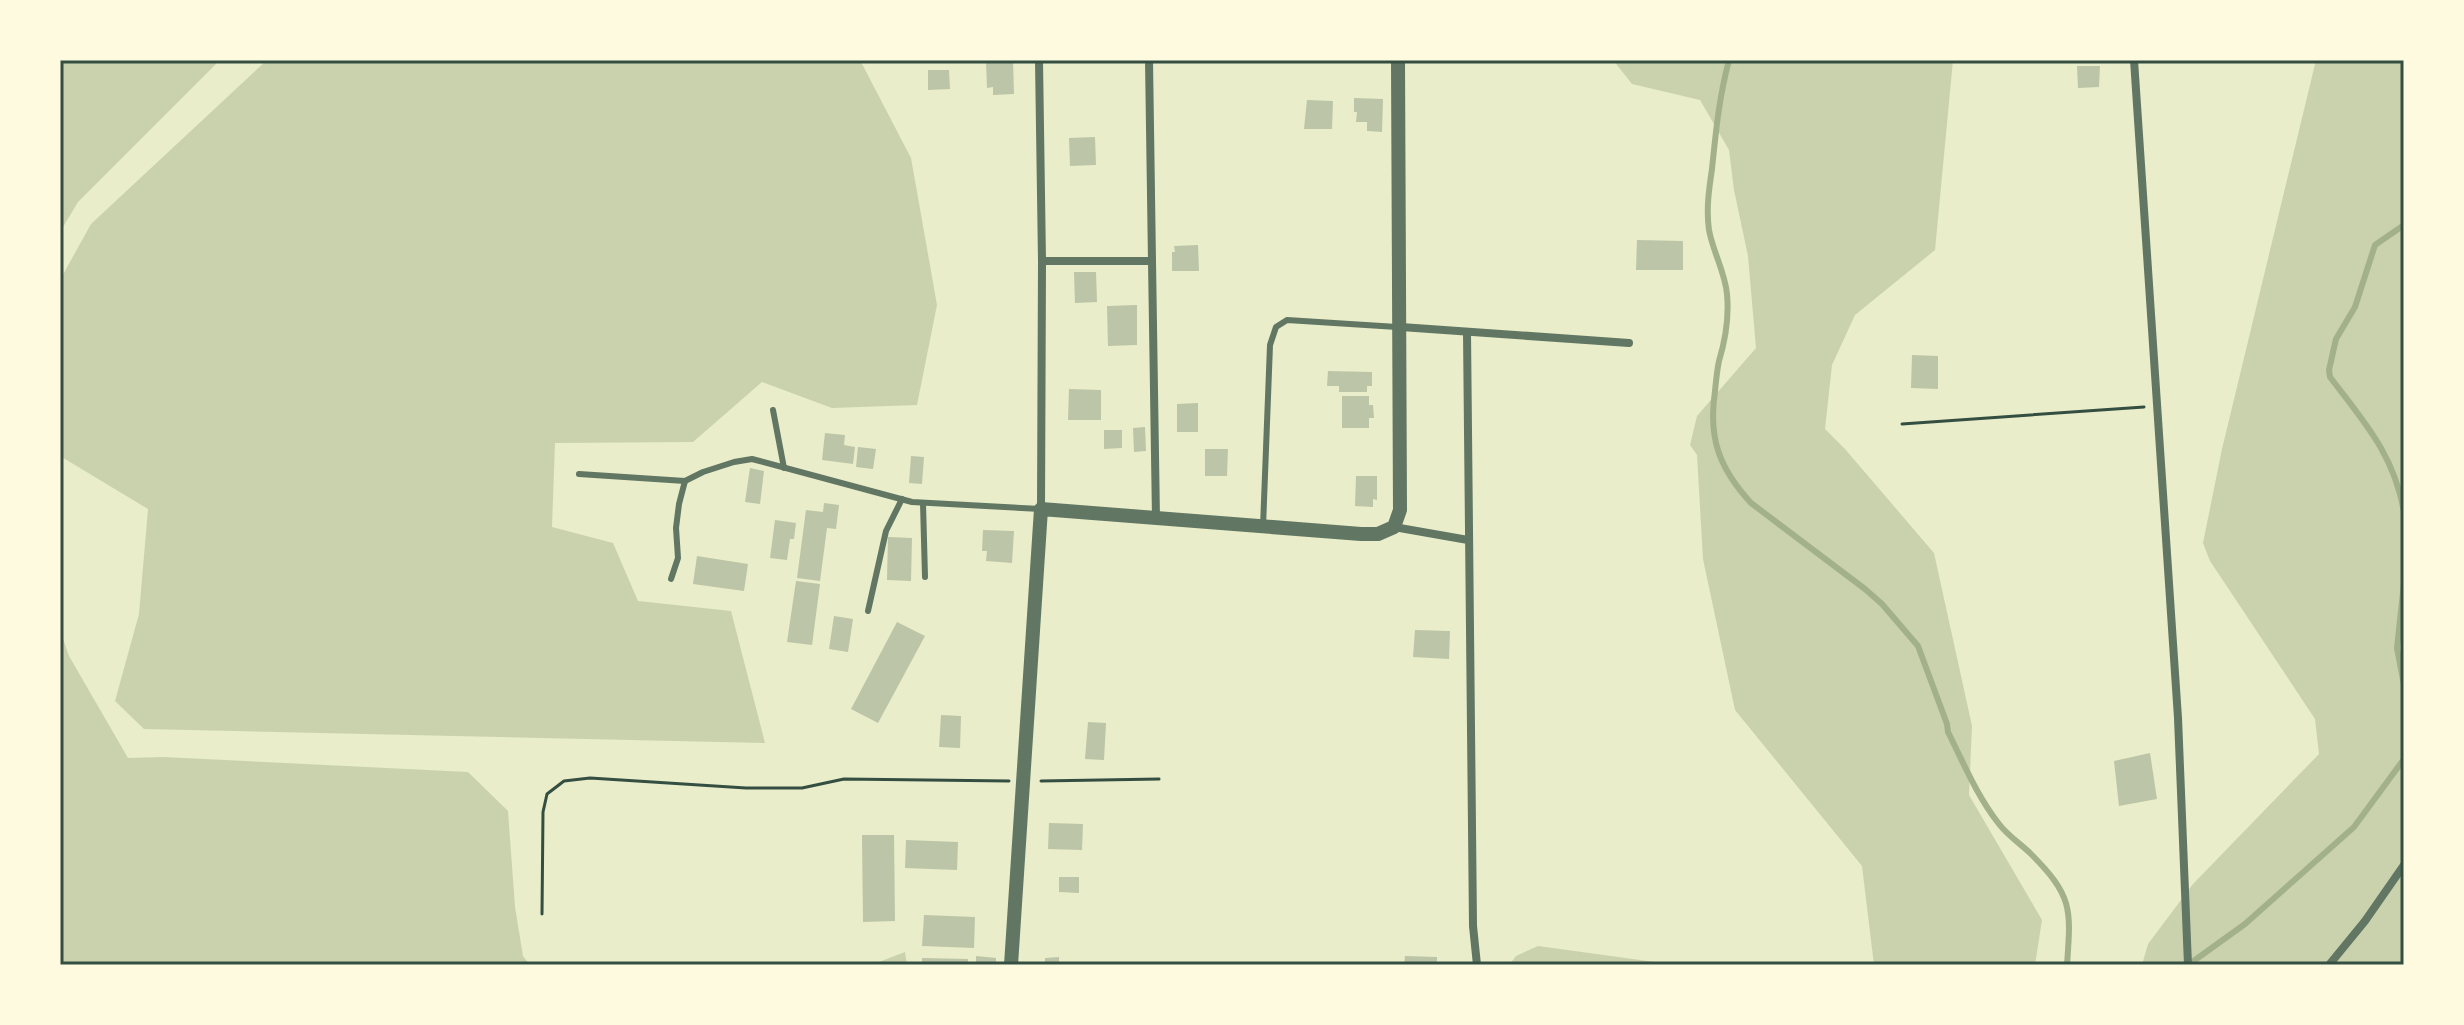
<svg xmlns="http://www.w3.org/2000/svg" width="2464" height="1025" viewBox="0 0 2464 1025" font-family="Cabin,sans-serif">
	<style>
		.green { fill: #cad2ad }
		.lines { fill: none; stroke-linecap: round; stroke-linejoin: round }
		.stream { stroke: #a3b18a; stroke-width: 6 }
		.building { fill: #bcc5a7 }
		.path { stroke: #344e41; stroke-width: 3 }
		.service { stroke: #617663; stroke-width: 6 }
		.minor { stroke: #617663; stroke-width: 8 }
		.tertiary { stroke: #617663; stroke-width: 14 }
		.neatline { fill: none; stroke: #344e41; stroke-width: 3 }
	</style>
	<rect width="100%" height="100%" fill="#e9edc9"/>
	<!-- green -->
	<g class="green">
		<path d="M60,60h160l-142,142 -18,30z"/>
		<path d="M267,60h593l51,98 26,147 -20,100 -85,3 -70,-26 -69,60 -138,1 -3,84 61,16 25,58 93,10 34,132 -621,-14 -29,-28 24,-87 9,-105 -88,-53v-176l31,-56z"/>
		<path d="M1613,60h340l-18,190 -80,65 -23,50 -7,64 20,20 89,104 38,173 -3,69 73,125 -7,45h-161l-12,-99 -127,-156 -32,-151 -6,-104 -7,-10 7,-29 59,-68 -8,-92 -14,-66 -5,-40 -29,-50 -68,-16z"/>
		<path d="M2316,60h88v905h-262l6,-21 45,-60 126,-130 -4,-35 -105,-158 -7,-18 19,-94z"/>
		<path d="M60,630l9,26 59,102 35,-1 305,15 40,39 7,96 8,49 7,9h-470z"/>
		<path d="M1538,946l124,17 1,2h-154l7,-9z"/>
		<path d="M905,952l2,13h-36z"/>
	</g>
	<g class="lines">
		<!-- stream -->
		<g class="stream">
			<path d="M1729,60c-10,38 -13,70 -17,109 -3,20 -6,40 -3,61 4,22 16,42 18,64 2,21 -2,47 -8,67 -2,9 -3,20 -4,30 -7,47 4,77 36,112l114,86 17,15 36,42 29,78 1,8c16,32 29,64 51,92 9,12 22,20 32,30 42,42 40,55 36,111"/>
			<path d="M2404,225l-29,20 -20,62 -19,32 -7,31 1,7c34,45 64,77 74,135"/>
			<path d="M2404,583l-7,65 7,37"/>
			<path d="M2188,965l57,-41 109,-97 50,-68"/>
		</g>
	</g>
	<!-- building -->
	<g class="building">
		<path d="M1013,60l1,34 -21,1v-8l-6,1 -1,-27z"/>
		<path d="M2077,66h23l-1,21 -21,1z"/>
		<path d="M928,70h21l1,19 -22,1z"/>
		<path d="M1354,98l29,1 -1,33 -15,-1v-9h-11l1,-10h-3z"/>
		<path d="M1307,100l26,1 -1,28h-28z"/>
		<path d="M1095,137l1,28 -26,1 -1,-28z"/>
		<path d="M1637,240l46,1v29h-47z"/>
		<path d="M1198,245l1,26h-27v-19h3l-1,-6z"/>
		<path d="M1074,272h22l1,30 -22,1z"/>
		<path d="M1137,305v40l-29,1 -1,-40z"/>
		<path d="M1912,355l26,1v33l-27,-1z"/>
		<path d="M1328,371l44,1v14h-5v6h-28v-6h-12z"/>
		<path d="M1069,389l32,1v30h-33z"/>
		<path d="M1342,396h27v9h4l1,13h-5v10h-27z"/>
		<path d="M1198,403v29h-21v-28z"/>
		<path d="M1145,427l1,24 -12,1 -1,-24z"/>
		<path d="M1104,430h18v18l-18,1z"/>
		<path d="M825,433l20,2 -1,10 11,2 -2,17 -31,-4z"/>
		<path d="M858,447l18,2 -3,20 -17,-2z"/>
		<path d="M1205,449h23l-1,27h-22z"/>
		<path d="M911,456l13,1 -2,27 -13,-1z"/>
		<path d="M750,468l14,3 -4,33 -15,-2z"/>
		<path d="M1356,476h21v24l-4,-1v8l-18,-1z"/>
		<path d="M824,503l15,2 -3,24 -9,-1 -7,53 -23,-3 9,-68 17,2z"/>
		<path d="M775,520l21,3 -2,16h-4l-3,21 -17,-2z"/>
		<path d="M983,530l31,1 -2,32 -26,-2 1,-10h-5z"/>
		<path d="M888,537l24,1 -1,43 -24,-1z"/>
		<path d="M697,556l51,8 -4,27 -51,-7z"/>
		<path d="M796,581l24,3 -8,61 -25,-3z"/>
		<path d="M834,616l19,3 -5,33 -19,-3z"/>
		<path d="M897,622l28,14 -47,87 -27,-14z"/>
		<path d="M1415,630l35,1 -1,28 -36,-2z"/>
		<path d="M941,715l20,1 -1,32 -21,-1z"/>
		<path d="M1088,722l18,1 -2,37 -19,-1z"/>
		<path d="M2150,753l7,46 -38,7 -5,-45z"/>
		<path d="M1049,823l34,1 -1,26 -34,-1z"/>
		<path d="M862,835h32l1,86 -32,1z"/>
		<path d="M906,840l52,2 -1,28 -52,-2z"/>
		<path d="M1059,877h20v16l-20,-1z"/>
		<path d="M924,915l51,2 -1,31 -52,-2z"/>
		<path d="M976,956l20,2v7h-20z"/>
		<path d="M1405,956l32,1v8h-33z"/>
		<path d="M1059,957v8h-14v-7z"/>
		<path d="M922,958l46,1v6h-46z"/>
	</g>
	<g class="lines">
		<!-- path -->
		<g class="path">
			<path d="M1902,424l242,-17"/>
			<path d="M1041,781l118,-2"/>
			<path d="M542,914l1,-102 4,-18 17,-13 26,-3 156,10h56l42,-9 165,2"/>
		</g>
		<!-- service -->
		<g class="service">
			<path d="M773,410l11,58"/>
			<path d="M579,474l106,7 18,-9 31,-10 18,-3 160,43 129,7"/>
			<path d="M923,503l2,74"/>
			<path d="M1263,527l7,-182 6,-18 11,-7 110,7"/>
			<path d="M671,579l7,-21 -2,-30 3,-24 6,-23"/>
			<path d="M868,611l18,-80 16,-32"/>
		</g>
		<!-- minor -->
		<g class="minor">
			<path d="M1039,60l3,201 -1,248"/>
			<path d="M1149,60l3,201"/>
			<path d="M2134,60l44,658 10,247"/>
			<path d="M1042,261h110l4,258"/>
			<path d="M1401,327l228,16"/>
			<path d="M1467,332l6,594 4,39"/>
			<path d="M1394,527l74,13"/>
			<path d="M2329,965l36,-44 39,-56"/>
		</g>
		<!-- tertiary -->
		<path class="tertiary" d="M1011,965l30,-456 320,25h17l16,-7 6,-17 -2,-450"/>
	</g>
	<!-- border -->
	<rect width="2464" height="1025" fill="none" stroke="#fefae0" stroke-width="124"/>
	<rect x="62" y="62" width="2340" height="901" class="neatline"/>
</svg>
